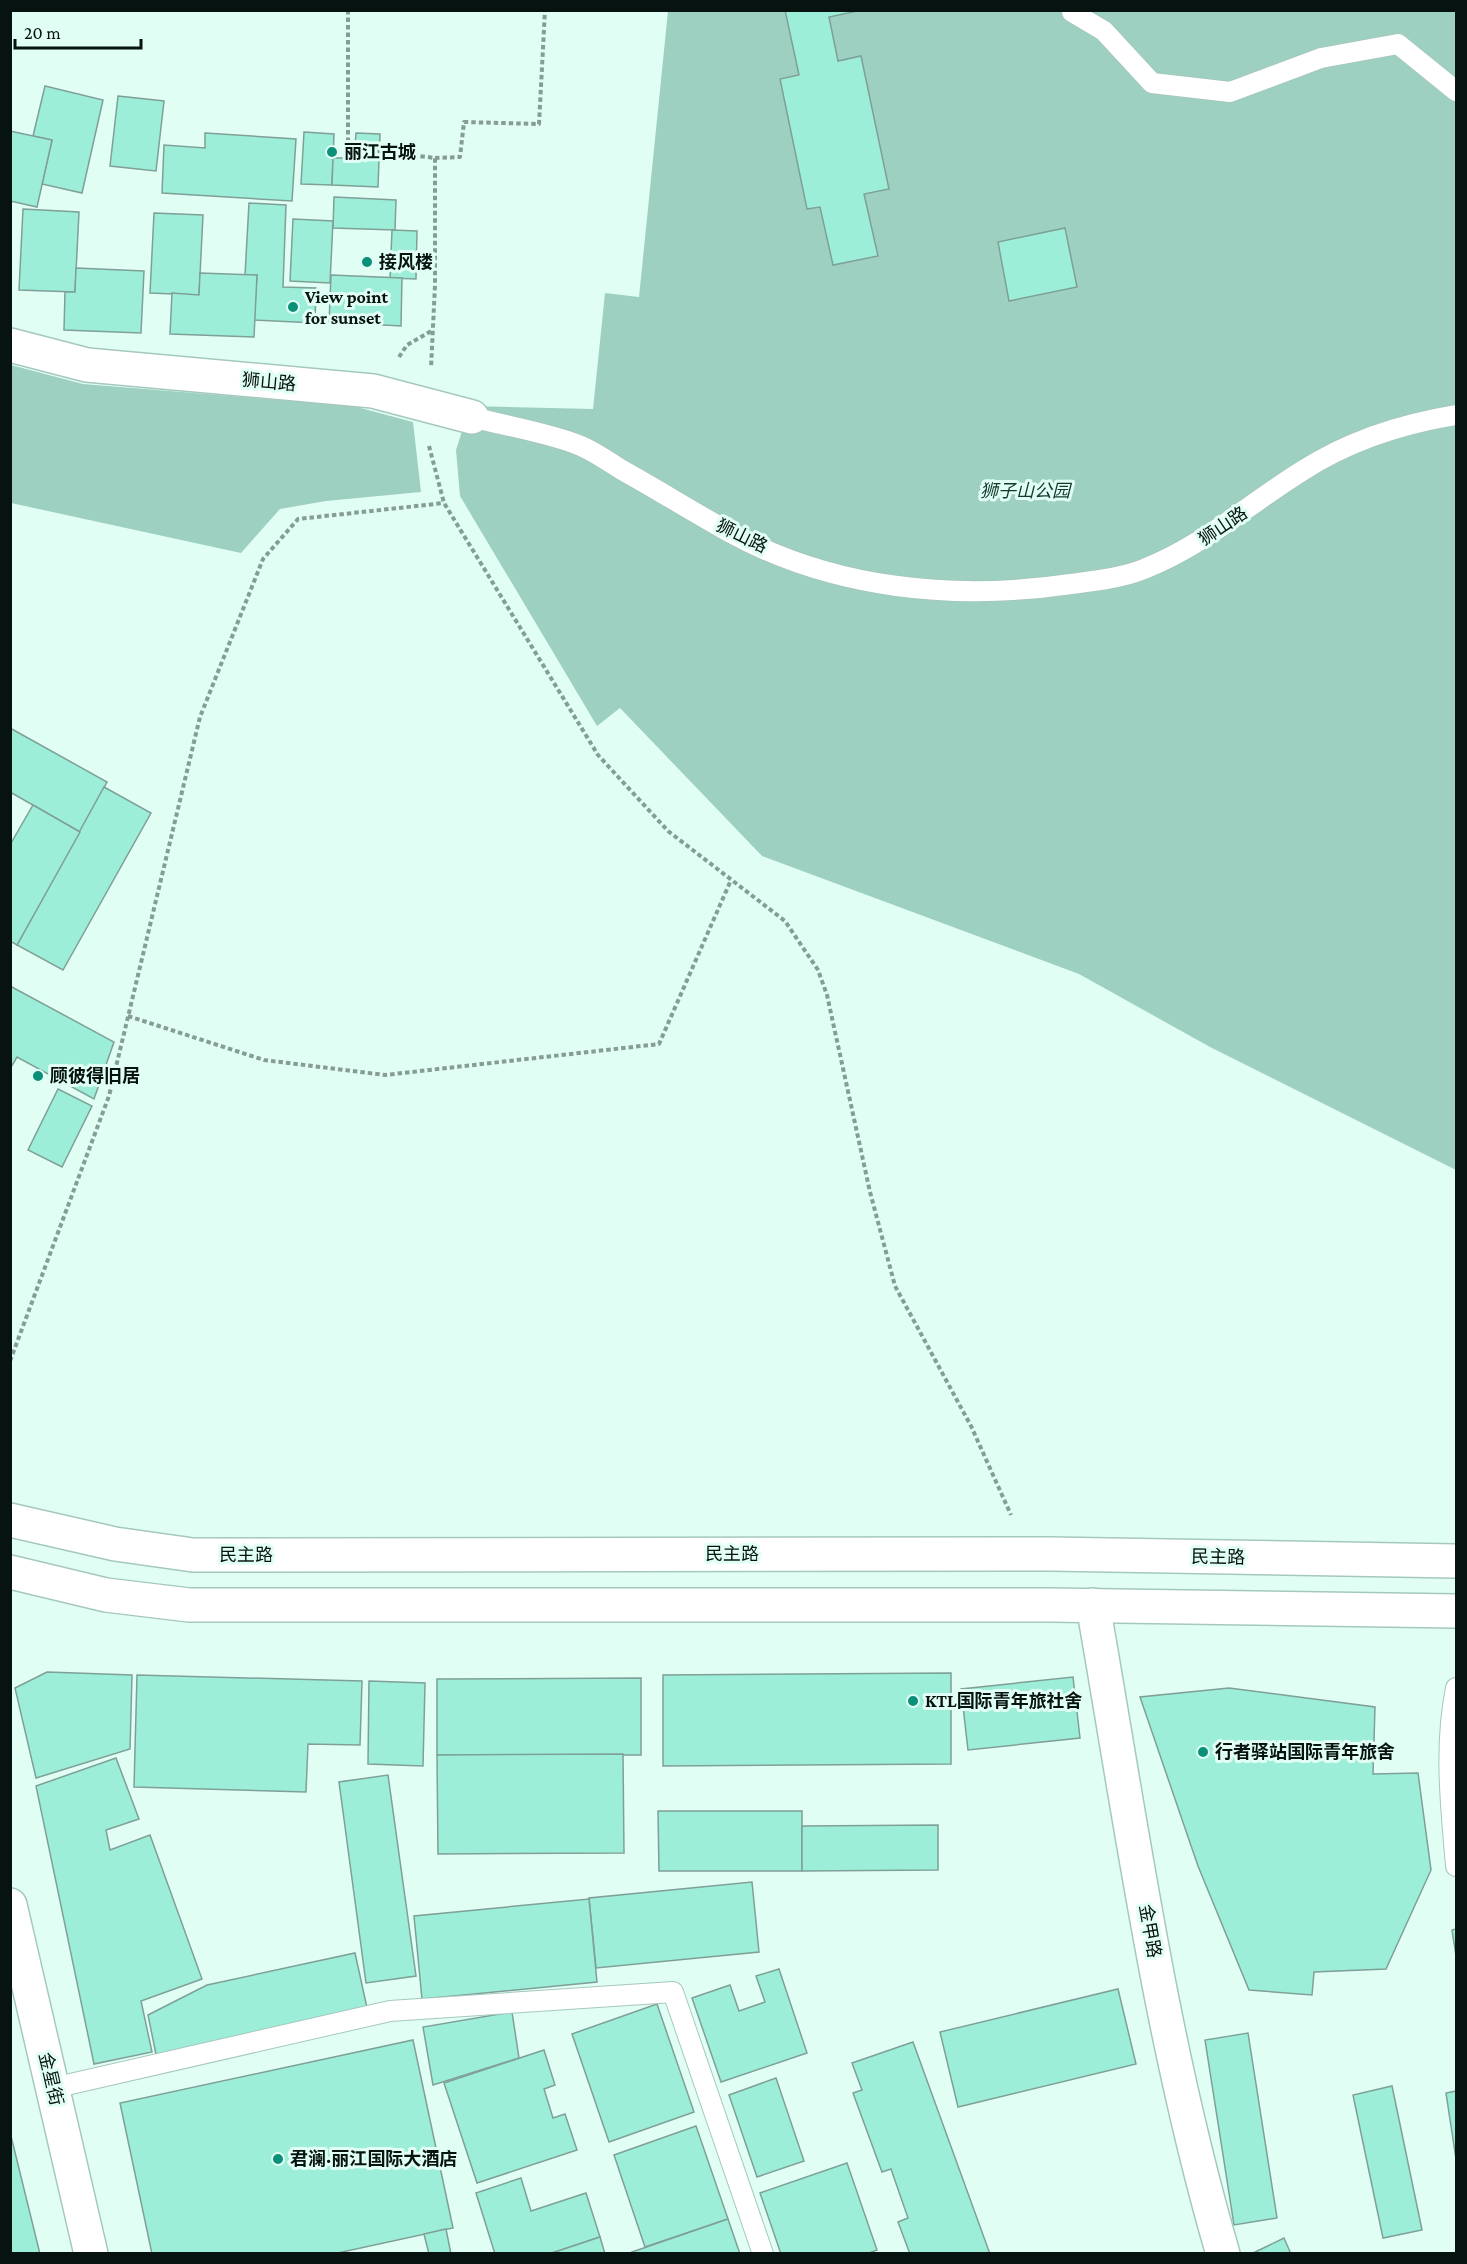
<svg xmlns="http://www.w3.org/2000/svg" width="1467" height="2264" viewBox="0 0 1467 2264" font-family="'Crimson Pro','Noto Sans SC',serif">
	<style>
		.green { fill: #9ed0c2 }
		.building { fill: #9deed9; stroke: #7ea096; stroke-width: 1.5 }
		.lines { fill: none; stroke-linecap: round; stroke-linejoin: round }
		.lane-casing { stroke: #a5c8be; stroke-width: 22 }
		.street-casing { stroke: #a5c8be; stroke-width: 36 }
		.secondary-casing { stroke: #a5c8be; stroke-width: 36 }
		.path { stroke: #869c96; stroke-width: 4; stroke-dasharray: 4.5 3; stroke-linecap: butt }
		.lane { stroke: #fff; stroke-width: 20 }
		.street { stroke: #fff; stroke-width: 33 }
		.secondary { stroke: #fff; stroke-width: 33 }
		.poi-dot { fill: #0a9079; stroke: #e1fef5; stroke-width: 2 }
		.labels { text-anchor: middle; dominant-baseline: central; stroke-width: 6; stroke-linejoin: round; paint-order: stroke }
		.poi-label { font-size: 18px; font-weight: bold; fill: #071310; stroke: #e1fef5; text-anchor: start }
		.street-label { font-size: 18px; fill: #071310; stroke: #e1fef5 }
		.park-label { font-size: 18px; font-style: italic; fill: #12382f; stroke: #e1fef5 }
	</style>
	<rect width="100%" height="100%" fill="#e1fef5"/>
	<!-- green -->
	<g class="green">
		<path d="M668,11h788v1159l-246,-123 -131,-73 -317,-118 -142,-148 -23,18 -137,-230 -4,-46 14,-44 123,3 12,-116 34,4z"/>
		<path d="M11,365l72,19 270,22 60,16 8,70 -95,9 -46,8 -39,44 -230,-50z"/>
	</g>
	<!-- building -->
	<g class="building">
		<path d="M785,10h77l-33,7 9,44 23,-5 28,133 -25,5 14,62 -45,9 -13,-58 -13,2 -27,-130 19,-4z"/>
		<path d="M45,86l58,14 -21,93 -40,-9 10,-44 -19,-4z"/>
		<path d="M118,96l46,5 -8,70 -46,-5z"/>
		<path d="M10,131l42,9 -15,67 -27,-6z"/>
		<path d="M304,132l30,2 -2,51 -31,-1z"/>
		<path d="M205,133l91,6 -4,62 -130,-8 2,-48 41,3z"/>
		<path d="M356,133l24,1 -2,53 -46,-2 1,-27h21z"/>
		<path d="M334,197l62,3 -1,30 -62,-2z"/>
		<path d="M249,203l37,2 -3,82 33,1 -1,35 -61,-3 3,-45h-12z"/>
		<path d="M23,209l56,3 -4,80 -56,-2z"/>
		<path d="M154,213l49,2 -4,80 -49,-2z"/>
		<path d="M293,219l40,2 -3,62 -40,-2z"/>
		<path d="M1065,228l12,59 -68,14 -11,-59z"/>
		<path d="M392,230l25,1 -1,48 -26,-1z"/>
		<path d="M76,268l68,3 -3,62 -77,-3 1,-38h10z"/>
		<path d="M200,273l57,2 -3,62 -84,-3 2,-41 27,2z"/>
		<path d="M331,275l71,3 -1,48 -72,-4z"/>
		<path d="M10,728l97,54 -27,50 -70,-40z"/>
		<path d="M104,787l47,26 -88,157 -46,-25z"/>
		<path d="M33,805l47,27 -63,113 -7,-4v-96z"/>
		<path d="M10,986l104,56 -20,57 -77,-42 -7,12z"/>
		<path d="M58,1089l34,17 -30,61 -34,-17z"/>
		<path d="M47,1672l85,3 -2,74 -94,29 -21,-90z"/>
		<path d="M951,1673v91l-288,2v-91z"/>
		<path d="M137,1675l225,6 -2,64 -52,-1 -2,48 -172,-5z"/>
		<path d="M1073,1677l7,61 -112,12 -7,-61z"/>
		<path d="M641,1678v77h-204v-76z"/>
		<path d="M369,1681l56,2 -2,83 -55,-2z"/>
		<path d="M1229,1688l146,19 -2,67 45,-1 13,97 -45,99 -72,3 -2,23 -63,-5 -51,-124 -58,-169z"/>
		<path d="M623,1754l1,99 -186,1 -1,-99z"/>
		<path d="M116,1758l23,61 -33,11 4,20 40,-15 52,144 -61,22 11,51 -58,12 -58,-278z"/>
		<path d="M388,1775l28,201 -50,7 -27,-201z"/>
		<path d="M658,1811h144v60h-143z"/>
		<path d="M938,1825v45l-136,1v-45z"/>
		<path d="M752,1882l7,70 -163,16 -7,-70z"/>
		<path d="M589,1899l8,83 -175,17 -8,-83z"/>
		<path d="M1456,1929v27l-4,-26z"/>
		<path d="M355,1953l14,64 -211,47 -10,-49 59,-30z"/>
		<path d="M779,1969l28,84 -86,29 -29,-84 38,-13 9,26 26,-9 -9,-26z"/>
		<path d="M1118,1989l18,75 -178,43 -18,-75z"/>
		<path d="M657,2004l37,108 -85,30 -37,-108z"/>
		<path d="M512,2012l7,46 -86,27 -10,-58z"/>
		<path d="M1248,2033l29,185 -43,7 -29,-185z"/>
		<path d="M413,2040l40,188 -120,26h-181l-32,-151z"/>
		<path d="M913,2042l77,212h-80l-12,-32 10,-4 -17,-49 -9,3 -29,-79 9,-3 -10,-27z"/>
		<path d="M544,2050l11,35 -11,4 9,29 12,-4 12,36 -100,33 -33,-100z"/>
		<path d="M776,2078l28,83 -47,16 -28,-82z"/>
		<path d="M1392,2086l30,144 -39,8 -30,-143z"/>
		<path d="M1456,2091v68l-10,-66z"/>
		<path d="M696,2126l32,93 -83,28 -31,-92z"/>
		<path d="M10,2132l30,122h-30z"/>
		<path d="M847,2163l30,87 -11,4h-85l-21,-61z"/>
		<path d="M521,2178l10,33 55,-18 14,44 -51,17h-54l-19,-61z"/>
		<path d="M728,2219l12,35h-107l-1,-2z"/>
		<path d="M446,2229l5,25h-22l-5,-20z"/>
		<path d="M600,2237l5,17h-56z"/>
		<path d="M1284,2238l7,16h-40z"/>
	</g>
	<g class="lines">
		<!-- lane casing -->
		<g class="lane-casing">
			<g id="lane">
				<path d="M1072,12l32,19 48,52 78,9 91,-34 77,-14 58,47"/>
				<path d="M472,417c33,9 78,16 109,29 14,6 28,16 41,24 36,20 71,42 107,62 104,57 225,69 342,52 23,-3 51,-6 73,-15 59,-23 105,-65 158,-98 48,-31 99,-47 154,-56"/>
				<path d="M1456,1688c-12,60 -5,118 0,178"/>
				<path d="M53,2088l337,-77 283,-19 90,262"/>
			</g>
		</g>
		<!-- street casing -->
		<g class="street-casing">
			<g id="street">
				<path d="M10,345l77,20 286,26 99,26"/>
				<path d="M1093,1605c38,217 68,437 130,649"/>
				<path d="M10,1905l81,349"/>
			</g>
		</g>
		<!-- secondary casing -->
		<g class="secondary-casing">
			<g id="secondary">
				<path d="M10,1520l105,24 78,11 857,-1 406,7"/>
				<path d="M10,1572l96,23 83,10h861l406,6"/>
			</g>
		</g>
		<!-- path -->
		<g class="path">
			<path d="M348,10v137l87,11v127l-4,83"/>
			<path d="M435,158l25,-1 4,-35 75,2 6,-114"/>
			<path d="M399,357l8,-12 26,-15"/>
			<path d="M429,446l15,57 154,252 70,76 117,90 33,49 9,25 43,197 25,94 76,140 40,89"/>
			<path d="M128,1016l136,44 121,15 274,-31 72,-164"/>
			<path d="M10,1361l99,-265 91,-379 63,-158 35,-40 146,-16"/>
		</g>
		<!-- lane -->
		<use href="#lane" class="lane"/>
		<!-- street -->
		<use href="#street" class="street"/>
		<!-- secondary -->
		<use href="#secondary" class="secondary"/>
	</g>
	<!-- markers -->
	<g class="poi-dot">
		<circle cx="332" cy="152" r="6"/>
		<circle cx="367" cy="262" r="6"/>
		<circle cx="293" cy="307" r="6"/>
		<circle cx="38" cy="1076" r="6"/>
		<circle cx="913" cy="1701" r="6"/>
		<circle cx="1203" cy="1752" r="6"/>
		<circle cx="278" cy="2159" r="6"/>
	</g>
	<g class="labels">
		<!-- poi labels -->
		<g class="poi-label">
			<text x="344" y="152">丽江古城</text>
			<text x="379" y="262">接风楼</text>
			<text x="305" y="297">View point<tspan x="305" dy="21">for sunset</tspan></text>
			<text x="50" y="1076">顾彼得旧居</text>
			<text x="925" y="1701">KTL国际青年旅社舍</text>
			<text x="1215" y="1752">行者驿站国际青年旅舍</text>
			<text x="290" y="2159">君澜·丽江国际大酒店</text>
		</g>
		<!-- street labels -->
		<g class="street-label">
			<text transform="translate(269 382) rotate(5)">狮山路</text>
			<text transform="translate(1223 526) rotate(-34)">狮山路</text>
			<text transform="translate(742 536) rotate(26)">狮山路</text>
			<text x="732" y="1554">民主路</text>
			<text x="246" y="1555">民主路</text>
			<text transform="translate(1218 1557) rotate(1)">民主路</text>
			<text transform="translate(1150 1931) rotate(80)">金甲路</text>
			<text transform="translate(51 2079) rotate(77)">金星街</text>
		</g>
		<!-- park labels -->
		<g class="park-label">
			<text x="1025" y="491">狮子山公园</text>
		</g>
	</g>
	<!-- border -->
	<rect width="1467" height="2264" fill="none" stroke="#071310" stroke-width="24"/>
	<!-- scale -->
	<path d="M15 39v9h126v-9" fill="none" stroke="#071310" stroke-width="3"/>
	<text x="24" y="39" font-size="18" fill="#071310" stroke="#e1fef5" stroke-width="4.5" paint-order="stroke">20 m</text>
</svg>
